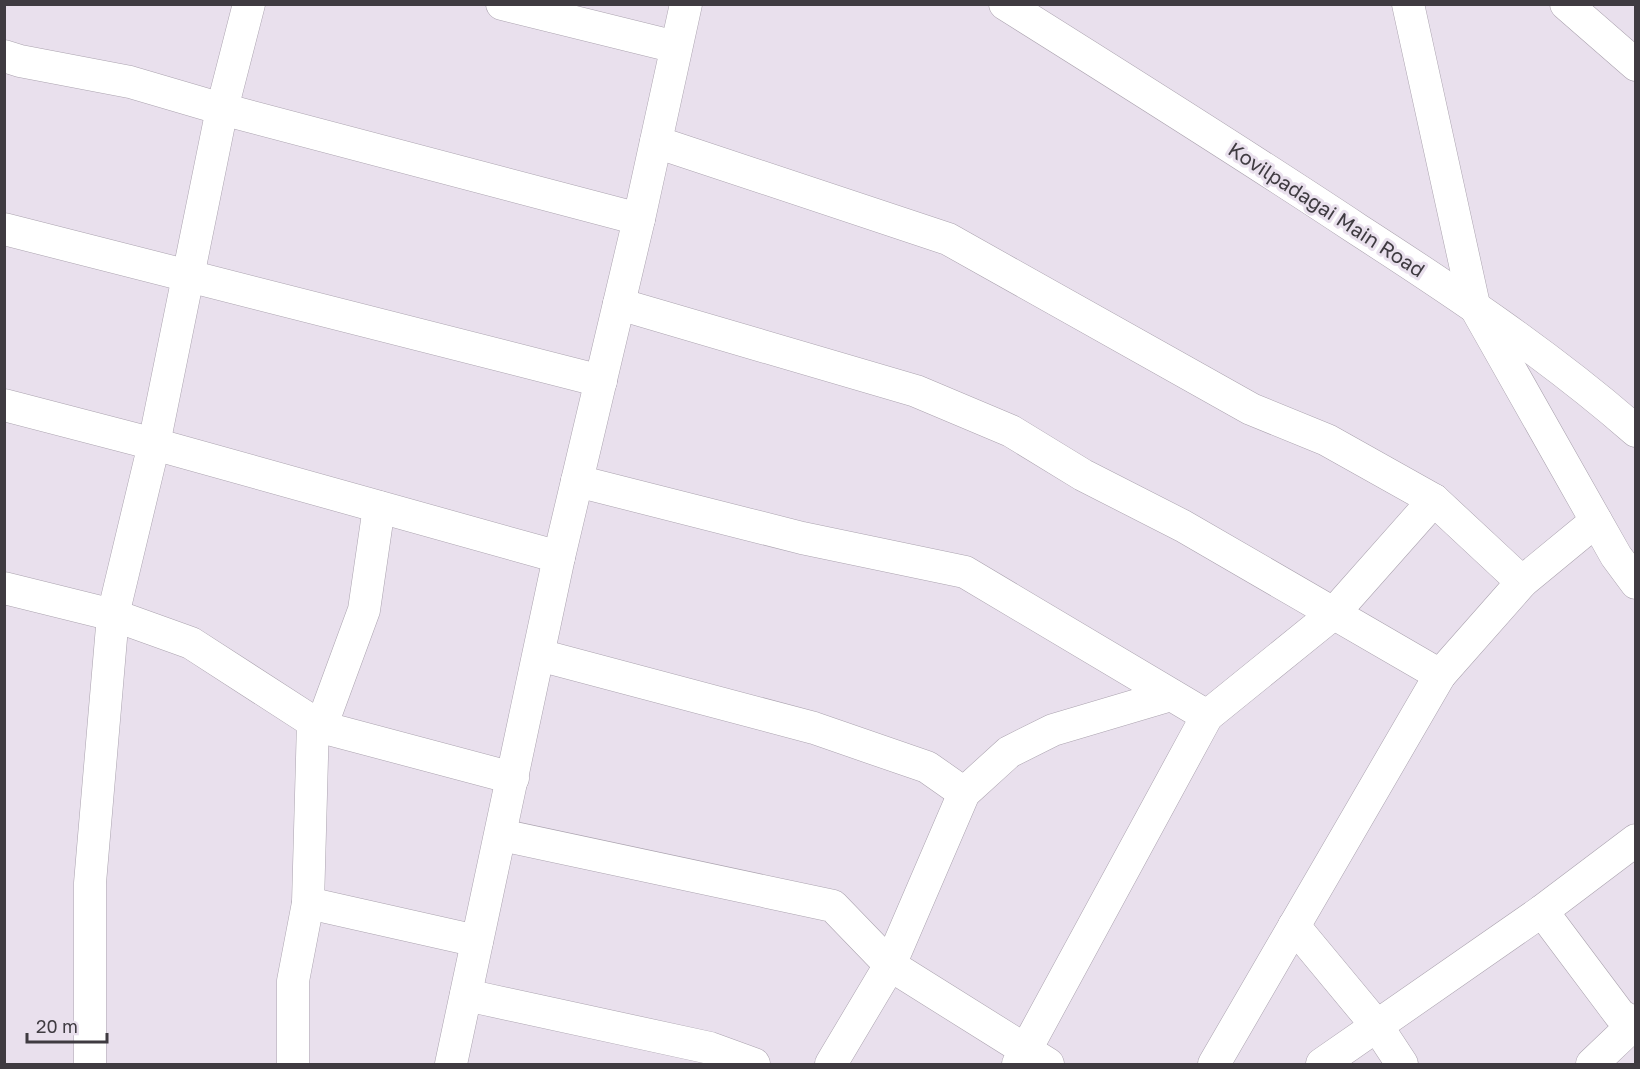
<svg xmlns="http://www.w3.org/2000/svg" width="1640" height="1069" viewBox="0 0 1640 1069" font-family="'Golos Text',sans-serif">
	<style>
		.lines { fill: none; stroke-linecap: round; stroke-linejoin: round }
		.minor-casing { stroke: #aba3af; stroke-width: 33 }
		.minor { stroke: #fff; stroke-width: 32 }
		.labels { text-anchor: middle; dominant-baseline: central; stroke-width: 6; stroke-linejoin: round; paint-order: stroke }
		.street-label { font-size: 20px; fill: #3f3b41; stroke: #e9e0ed }
	</style>
	<rect width="100%" height="100%" fill="#e9e0ed"/>
	<g class="lines">
		<!-- minor casing -->
		<g class="minor-casing">
			<g id="minor">
				<path d="M502,4l174,43"/>
				<path d="M1005,4c118,74 236,148 352,225 96,62 192,126 279,202"/>
				<path d="M1408,4l66,301 142,251 20,27"/>
				<path d="M1566,4l70,61"/>
				<path d="M4,56l16,5 110,21 92,27 417,110"/>
				<path d="M656,142l292,97 303,170 76,31 107,60 88,82"/>
				<path d="M4,229l597,152"/>
				<path d="M619,304l297,87 95,40 72,44 100,51 257,149"/>
				<path d="M4,405l150,39 405,113"/>
				<path d="M577,481l225,57 163,34 242,144"/>
				<path d="M4,588l109,27 78,28 130,84 192,51"/>
				<path d="M539,655l275,73 113,39 37,26"/>
				<path d="M321,727l43,-117 15,-103"/>
				<path d="M501,835l332,71 57,59 158,99"/>
				<path d="M308,903l169,38"/>
				<path d="M1542,911l78,104 16,9"/>
				<path d="M1294,926l83,100 25,38"/>
				<path d="M466,995l244,53 44,16"/>
				<path d="M90,1064v-181l23,-268 41,-171 68,-335 27,-105"/>
				<path d="M293,1064v-83l15,-78 5,-181"/>
				<path d="M451,1064l108,-507 80,-338 47,-215"/>
				<path d="M831,1064l59,-99 74,-172 45,-41 44,-22 118,-35"/>
				<path d="M1018,1064l189,-348 126,-102 101,-114"/>
				<path d="M1214,1064l226,-389 82,-93 74,-61"/>
				<path d="M1322,1064l220,-153 94,-71"/>
				<path d="M1592,1064l42,-40"/>
			</g>
		</g>
		<!-- minor -->
		<use href="#minor" class="minor"/>
	</g>
	<g class="labels">
		<!-- street labels -->
		<g class="street-label">
			<text transform="translate(1327 209) rotate(33)">Kovilpadagai Main Road</text>
		</g>
	</g>
	<!-- border -->
	<rect width="1640" height="1069" fill="none" stroke="#3f3b41" stroke-width="12"/>
	<!-- scale -->
	<path d="M27 1033v9h80v-9" fill="none" stroke="#3f3b41" stroke-width="3"/>
	<text x="36" y="1033" font-size="18" fill="#3f3b41" stroke="#e9e0ed" stroke-width="4.5" paint-order="stroke">20 m</text>
</svg>
